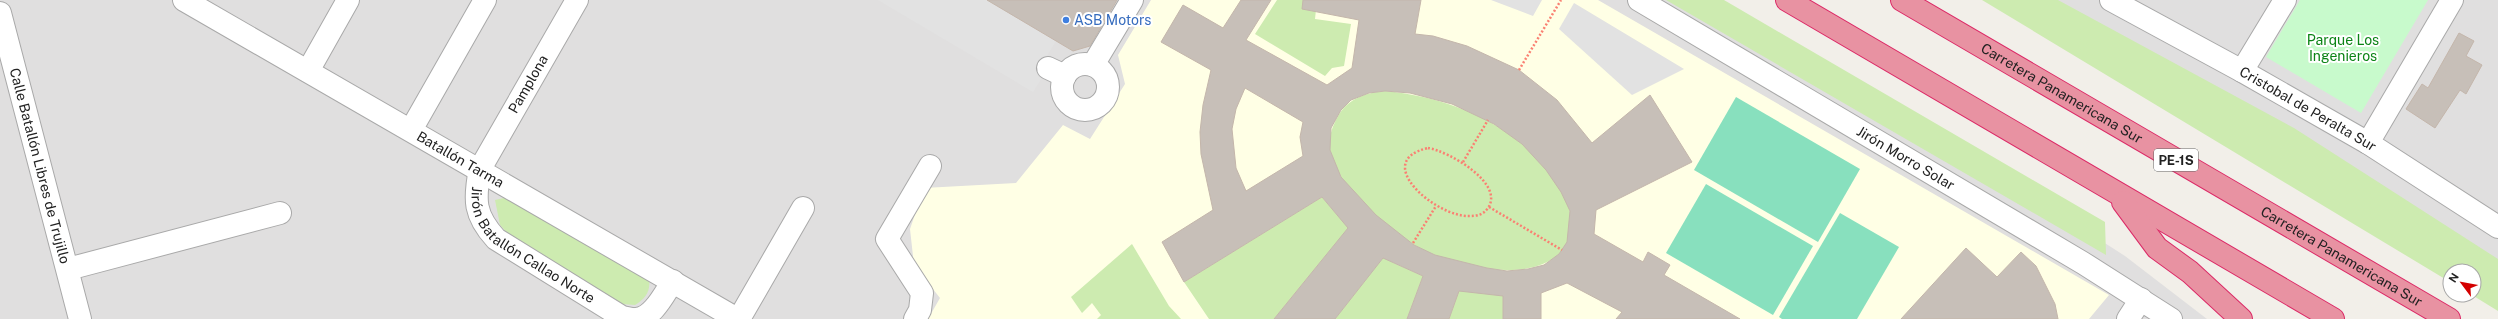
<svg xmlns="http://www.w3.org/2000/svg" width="2498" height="319" viewBox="0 0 2498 319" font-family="'Public Sans',sans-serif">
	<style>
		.residential { fill: #e0dfdf }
		.education { fill: #ffffe5 }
		.grass { fill: #cdebb0 }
		.park { fill: #c8facc }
		.pitch { fill: #88e0be }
		.parking { fill: #e2e2e2 }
		.building { fill: #c7bfb8; stroke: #c4b6ab; fill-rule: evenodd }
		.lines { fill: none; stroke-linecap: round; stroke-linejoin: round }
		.minor-casing { stroke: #a9a9a9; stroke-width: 24 }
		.highway-casing { stroke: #dc2a67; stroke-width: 24 }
		.path { stroke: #fa8072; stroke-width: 2.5; stroke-dasharray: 2 2; stroke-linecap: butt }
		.minor { stroke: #fff; stroke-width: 22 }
		.highway { stroke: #e892a2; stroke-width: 22 }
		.shop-dot { fill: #3f7fe0; stroke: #fff; stroke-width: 1.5 }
		.labels { text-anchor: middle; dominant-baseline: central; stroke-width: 4; stroke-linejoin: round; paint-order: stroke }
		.shield { fill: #fff; stroke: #646464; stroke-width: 1 }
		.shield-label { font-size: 13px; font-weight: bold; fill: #222 }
		.shop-label { font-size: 14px; fill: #366cbe; stroke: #fff; text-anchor: start }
		.park-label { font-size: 14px; fill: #0c8416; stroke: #fff }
		.street-label { font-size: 14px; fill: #222; stroke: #fff }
	</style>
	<rect width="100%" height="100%" fill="#f2efe9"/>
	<!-- residential -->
	<g class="residential">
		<path d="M0,0h1687l382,220 56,36 82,63h-2207z"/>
		<path d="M2014,0h484v280z"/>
	</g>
	<!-- education -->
	<path class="education" d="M1151,0h447l511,295 -20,24h-1161l12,-21 -26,-33 -4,-36 14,-41 92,-5 47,-58 27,14 35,-55 -7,-29z"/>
	<!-- grass -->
	<g class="grass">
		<path d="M1277,0h40l-2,19 36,5 -7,42 -12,2 -7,8 -70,-42z"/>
		<path d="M1666,0h58l381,222 1,33z"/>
		<path d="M1982,0h76l236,128 204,131v52l-26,-16h2v-24h-24v11z"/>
		<path d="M1385,91c50,5 96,20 136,52 15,12 46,49 49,69 9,51 -40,62 -80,57 -24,-3 -54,-11 -74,-23 -28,-17 -82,-62 -86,-96 -2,-11 2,-23 7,-32 10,-19 27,-25 48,-27z"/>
		<path d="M508,197l141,82c2,12 -4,20 -14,26l-13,-1 -114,-70 -8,-9 -5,-25z"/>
		<path d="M1322,197l17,20 11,9 -76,93h-65l-25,-37z"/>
		<path d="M1132,244l37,62 12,13h-84l4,-4 -9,-12 -10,10 -11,-16z"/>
		<path d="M1384,256l10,7 29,13 -16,43h-72z"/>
		<path d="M1459,290l45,3 -1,26h-54z"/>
	</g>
	<!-- park -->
	<path class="park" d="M2300,0h128l-67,113 -95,-56z"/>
	<!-- pitch -->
	<g class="pitch">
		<path d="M1736,97l124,72 -42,73 -124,-72z"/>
		<path d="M1706,184l107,62 -40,69 -107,-62z"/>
		<path d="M1840,213l59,34 -42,72h-75l-3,-2z"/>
	</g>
	<!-- parking -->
	<g class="parking">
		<path d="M878,0h109l69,41 -9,15 6,4 -20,32z"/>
		<path d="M1491,0h51l-9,16z"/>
		<path d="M1574,3l110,66 -52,26 -73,-66z"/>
	</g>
	<!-- building -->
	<g class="building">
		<path d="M987,0h130l-27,46 -17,5z"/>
		<path d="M1241,0h30l-25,40 81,45 25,-17 7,-48 -57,-11 1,-9h118l-6,34 18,2 34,10 52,24 38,30 35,43 58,-48 42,67 -96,48 -2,24 49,28 5,-10 22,13 -6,10 76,44h-124l6,-7 -55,-29 -26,10v26h-38v-23l-44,-5 -10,28h-42l16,-43 -40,-18 -48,61h-61l74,-91 -26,-31 -138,85 -22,-40 51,-32 -12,-56 -1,-22 3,-27 8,-35 -50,-28 22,-37 40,23zM1245,88l58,34 -3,15 3,19 -57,35 -10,-23 -4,-39 4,-20zM1385,91l25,2 42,11 42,20 28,20 24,26 15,22 9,19 -3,31 -8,12 -15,11 -16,4 -21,2 -20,-3 -52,-13 -21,-10 -38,-30 -35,-38 -11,-27 1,-22 10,-18 10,-10 18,-7z"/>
		<path d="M2459,33l15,8 -8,15 16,9 -16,29 -6,-4 -25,38 -29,-19 16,-25 6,4z"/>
		<path d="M1966,248l31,29 24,-25 15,14 19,38 3,15h-157z"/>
	</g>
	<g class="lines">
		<!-- minor casing -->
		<g class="minor-casing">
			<g id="minor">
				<path id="s1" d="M184,0l553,319"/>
				<path id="s2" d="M577,0l-97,169c-6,31 -6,46 16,70l126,78 10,2"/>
				<path id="s3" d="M1639,0l444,263 88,56"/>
				<path id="s4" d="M2111,0l131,71 126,72 130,84"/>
				<path id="s5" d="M0,13l80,306"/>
				<circle cx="1085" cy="87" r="23"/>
				<path d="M1093,65l39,-65"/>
				<path d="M1048,68l17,8"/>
				<path d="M308,71l40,-71"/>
				<path d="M2242,71l43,-71"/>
				<path d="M411,130l74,-130"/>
				<path d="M2368,143l84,-143"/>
				<path d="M68,269l212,-56"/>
				<path d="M636,319c17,-1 28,-25 37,-38"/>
				<path d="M739,319l64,-111"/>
				<path d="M915,319l5,-9 2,-17 -35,-54 43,-73"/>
				<path d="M2128,319l13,-20"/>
			</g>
		</g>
		<!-- highway casing -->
		<g class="highway-casing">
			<g id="highway">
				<path d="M1787,0l546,319"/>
				<path id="s6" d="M1902,0l547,319"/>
				<path d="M2123,202l34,46 33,24 51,47"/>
			</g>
		</g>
		<!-- path -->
		<g class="path">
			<path d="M1519,70l42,-70"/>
			<path d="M1428,148c20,3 77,35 60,60 -5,7 -11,8 -19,8 -33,1 -99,-55 -41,-68z"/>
			<path d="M1463,162l25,-42"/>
			<path d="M1489,207l73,43"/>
			<path d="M1413,243l23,-37"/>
		</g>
		<!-- minor -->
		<use href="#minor" class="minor"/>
		<!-- highway -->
		<use href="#highway" class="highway"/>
	</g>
	<!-- markers -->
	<circle class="shop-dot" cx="1066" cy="20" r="4"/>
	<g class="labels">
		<!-- shield labels -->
		<rect class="shield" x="2154" y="149" width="44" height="22" rx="3"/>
		<g class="shield-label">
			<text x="2176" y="160">PE-1S</text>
		</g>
		<!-- shop labels -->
		<g class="shop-label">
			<text x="1074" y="20">ASB Motors</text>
		</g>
		<!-- park labels -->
		<g class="park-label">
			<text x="2343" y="40">Parque Los<tspan x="2343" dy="16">Ingenieros</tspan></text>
		</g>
		<!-- street labels -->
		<g class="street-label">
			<text transform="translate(528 84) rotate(-60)">Pamplona</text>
			<text stroke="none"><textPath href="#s6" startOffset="185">Carretera Panamericana Sur</textPath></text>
			<text stroke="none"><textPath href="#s4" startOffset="225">Cristobal de Peralta Sur</textPath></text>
			<text stroke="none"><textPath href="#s1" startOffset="319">Batallón Tarma</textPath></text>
			<text stroke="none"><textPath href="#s3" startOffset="310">Jirón Morro Solar</textPath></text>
			<text stroke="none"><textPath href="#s5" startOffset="158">Calle Batallón Libres de Trujillo</textPath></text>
			<text stroke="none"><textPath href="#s2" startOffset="299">Jirón Batallón Callao Norte</textPath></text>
			<text stroke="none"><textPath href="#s6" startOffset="509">Carretera Panamericana Sur</textPath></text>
		</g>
	</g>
	<!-- north arrow -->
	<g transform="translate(2462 283) rotate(302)"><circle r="19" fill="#ffffff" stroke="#a7a7a7"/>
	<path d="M0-3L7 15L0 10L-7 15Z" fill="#d40000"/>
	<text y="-6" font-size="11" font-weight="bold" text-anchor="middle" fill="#222222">N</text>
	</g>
</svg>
